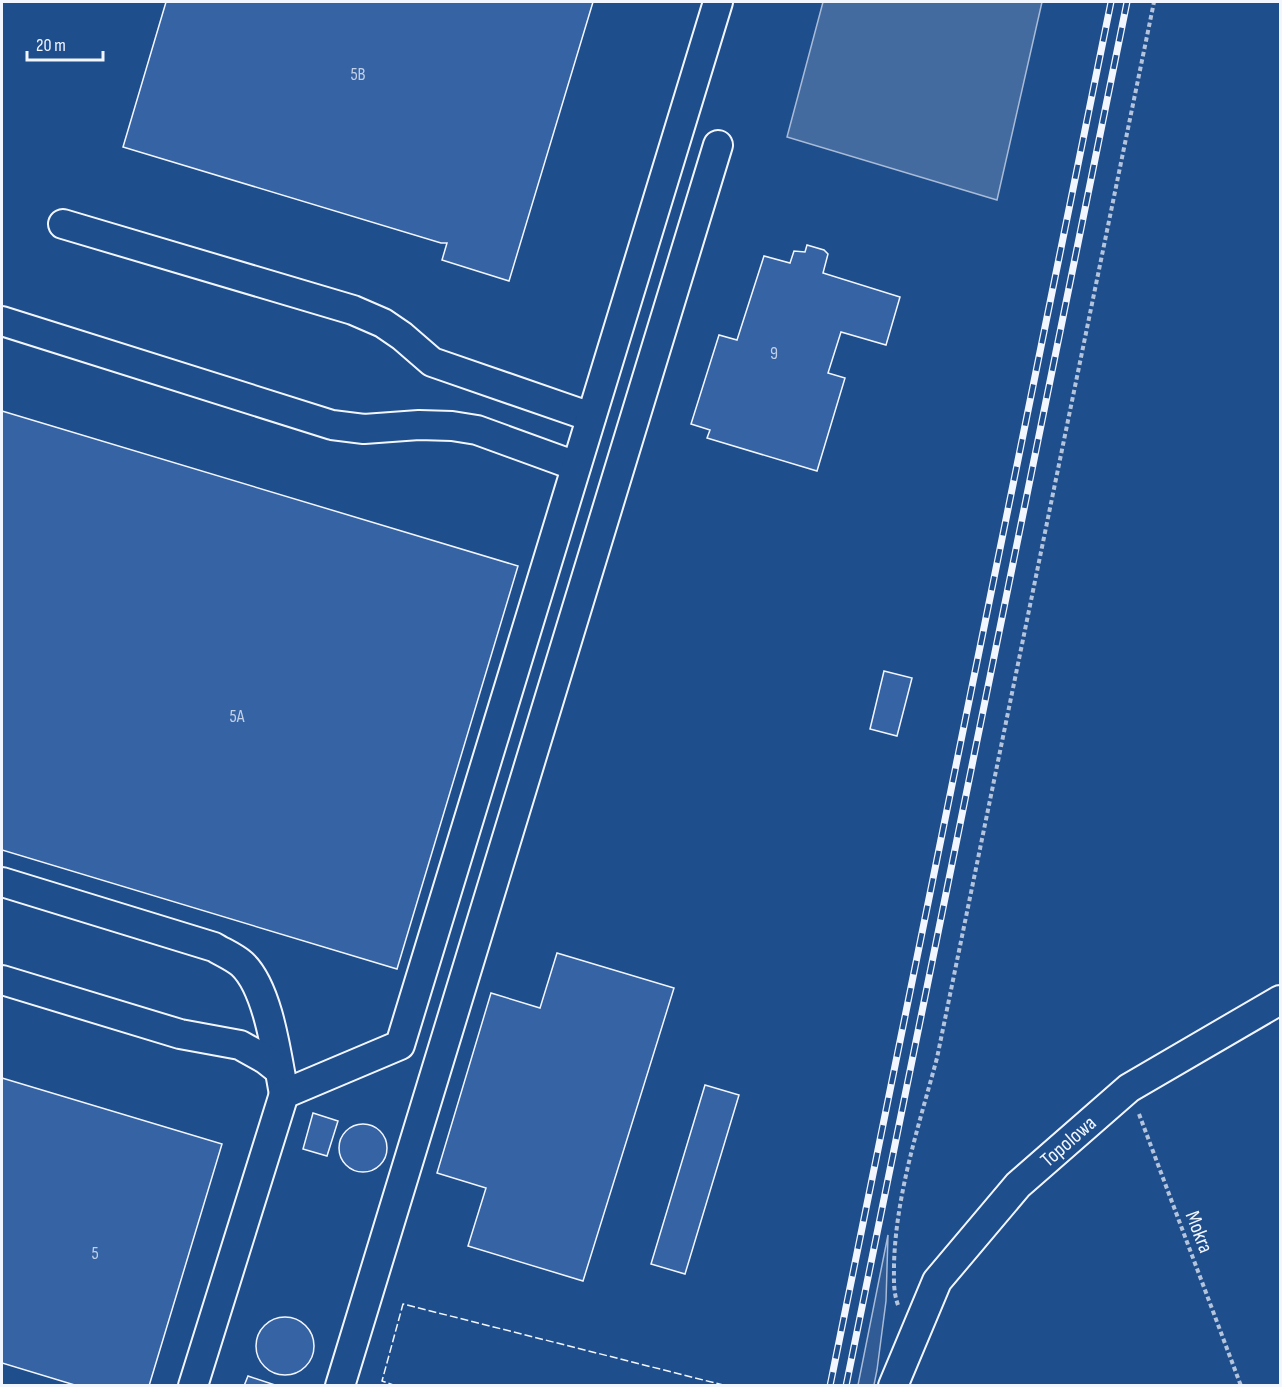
<svg xmlns="http://www.w3.org/2000/svg" width="1282" height="1387" viewBox="0 0 1282 1387" font-family="'Sofia Sans Condensed',sans-serif">
	<style>
		.built { fill: #305b95; stroke: #a8bbd7; stroke-width: 1.5 }
		.water { fill: #446ba0; stroke: #a8bbd7; stroke-width: 1.5 }
		.building { fill: #3563a3; stroke: #f2f6ff; stroke-width: 1.5 }
		.lines { fill: none; stroke-linecap: round; stroke-linejoin: round }
		.minor-casing { stroke: #f2f6ff; stroke-width: 32 }
		.path { stroke: #b3c4dc; stroke-width: 4; stroke-dasharray: 4.5 3; stroke-linecap: butt }
		.minor { stroke: #1f4e8c; stroke-width: 28 }
		.rail-casing { stroke: #f2f6ff; stroke-width: 7 }
		.rail { stroke: #1f4e8c; stroke-width: 4.5; stroke-dasharray: 14; stroke-linecap: butt }
		.fence { stroke: #f2f6ff; stroke-width: 1.5; stroke-dasharray: 8 3; stroke-linecap: butt }
		.labels { text-anchor: middle; dominant-baseline: central; stroke-width: 4.5; stroke-linejoin: round; paint-order: stroke }
		.number-label { font-size: 18px; fill: #c3d1e8 }
		.street-label { font-size: 21px; fill: #f2f6ff; stroke: #1f4e8c }
	</style>
	<rect width="100%" height="100%" fill="#1f4e8c"/>
	<!-- built -->
	<path class="built" d="M888,1235l-2,66 -9,69 -3,15h-16z"/>
	<!-- water -->
	<path class="water" d="M823,2h219l-45,198 -210,-63z"/>
	<!-- building -->
	<g class="building">
		<path d="M166,2h427l-84,279 -67,-21 5,-17h-6l-318,-96z"/>
		<path d="M807,245l17,5 4,4 -5,19 77,24 -14,48 -45,-13 -13,41 17,5 -28,93 -110,-33 3,-8 -19,-6 28,-89 18,5 27,-84 26,7 4,-12 11,1z"/>
		<path d="M2,411l516,155 -121,403 -395,-119z"/>
		<path d="M884,671l28,7 -15,58 -27,-7z"/>
		<path d="M557,953l117,35 -91,293 -115,-35 18,-58 -49,-15 54,-180 49,15z"/>
		<path d="M2,1078l220,66 -73,242h-71l-76,-23z"/>
		<path d="M705,1085l34,10 -54,179 -34,-10z"/>
		<path d="M313,1113l25,8 -11,35 -24,-7z"/>
		<circle cx="363" cy="1148" r="24"/>
		<circle cx="285" cy="1346" r="29"/>
		<path d="M248,1376l30,10h-34z"/>
	</g>
	<g class="lines">
		<!-- minor casing -->
		<g class="minor-casing">
			<g id="minor">
				<path d="M63,224l290,86 30,13 19,13 30,26 159,55"/>
				<path d="M2,321l330,104 32,4 55,-4 33,1 25,4 99,36"/>
				<path d="M2,882l212,65c8,5 20,10 28,17 27,25 35,94 42,130"/>
				<path d="M2,980l178,54 60,11 25,14 14,11"/>
				<path d="M193,1386l91,-292 116,-49 318,-1043"/>
				<path d="M340,1386l378,-1241"/>
				<path id="s1" d="M893,1386l44,-105 81,-96 111,-97 151,-88"/>
			</g>
		</g>
		<!-- path -->
		<g class="path">
			<path d="M1139,1114l102,272"/>
			<path d="M898,1305c-5,-14 -4,-26 -4,-41 2,-70 25,-139 43,-206l217,-1056"/>
		</g>
		<!-- minor -->
		<use href="#minor" class="minor"/>
		<!-- rail casing -->
		<g class="rail-casing">
			<g id="rail">
				<path d="M830,1386l281,-1384"/>
				<path d="M846,1386l281,-1384"/>
			</g>
		</g>
		<!-- rail -->
		<use href="#rail" class="rail"/>
		<!-- fence -->
		<path class="fence" d="M396,1386l-14,-5 21,-77 324,82"/>
	</g>
	<g class="labels">
		<!-- number labels -->
		<g class="number-label">
			<text x="358" y="74">5B</text>
			<text x="774" y="353">9</text>
			<text x="237" y="716">5A</text>
			<text x="95" y="1253">5</text>
		</g>
		<!-- street labels -->
		<g class="street-label">
			<text stroke="none"><textPath href="#s1" startOffset="306">Topolowa</textPath></text>
			<text transform="translate(1199 1232) rotate(69)">Mokra</text>
		</g>
	</g>
	<!-- border -->
	<rect width="1282" height="1387" fill="none" stroke="#f2f6ff" stroke-width="6"/>
	<!-- scale -->
	<path d="M27 51v9h76v-9" fill="none" stroke="#f2f6ff" stroke-width="3"/>
	<text x="36" y="51" font-size="18" fill="#f2f6ff" stroke="#1f4e8c" stroke-width="4.5" paint-order="stroke">20 m</text>
</svg>
